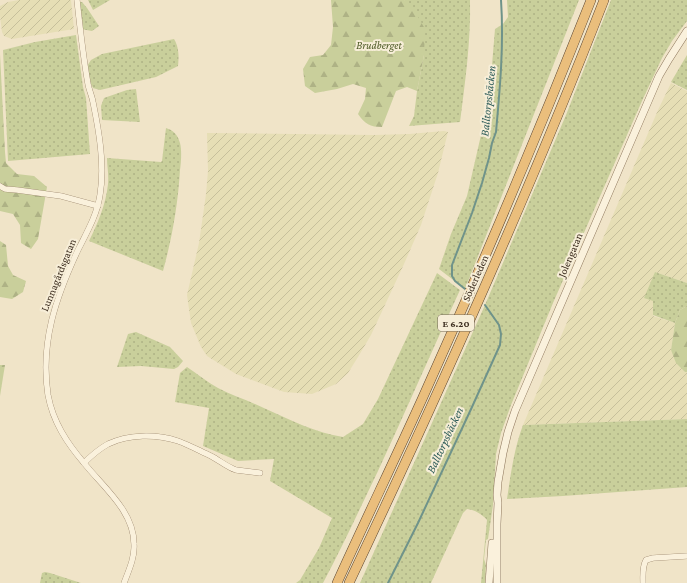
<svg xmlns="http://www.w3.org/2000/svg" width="687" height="583" viewBox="0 0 687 583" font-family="'Crimson Pro',serif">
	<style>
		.farmland { fill: url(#farmland-furrows) }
		.grass { fill: url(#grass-dots) }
		.forest { fill: url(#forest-firs) }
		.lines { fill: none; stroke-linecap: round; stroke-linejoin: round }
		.stream { stroke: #6f938a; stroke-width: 2 }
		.minor-casing { stroke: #8d765c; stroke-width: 6 }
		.tertiary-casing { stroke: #8d765c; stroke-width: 8 }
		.trunk-casing { stroke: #5b4430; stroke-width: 10 }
		.minor { stroke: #faf1dc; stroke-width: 5.5 }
		.tertiary { stroke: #faf1dc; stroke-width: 7 }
		.trunk { stroke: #eabe7c; stroke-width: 9 }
		.labels { text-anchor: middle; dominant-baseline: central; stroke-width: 4; stroke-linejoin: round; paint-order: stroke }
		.shield { fill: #f7eed8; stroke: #756857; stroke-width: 1 }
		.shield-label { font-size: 10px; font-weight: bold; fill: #3d2e20 }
		.park-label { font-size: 11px; font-style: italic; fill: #4d5a26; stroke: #f7eed8 }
		.street-label { font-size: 11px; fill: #3d2e20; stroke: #f7eed8 }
		.water-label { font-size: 12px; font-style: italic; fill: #2f5d5a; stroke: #f7eed8 }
	</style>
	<defs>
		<pattern id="farmland-furrows" width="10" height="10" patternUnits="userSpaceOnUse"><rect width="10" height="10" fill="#e6deb5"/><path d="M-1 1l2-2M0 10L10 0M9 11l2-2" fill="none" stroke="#c6bf9b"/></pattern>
		<pattern id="grass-dots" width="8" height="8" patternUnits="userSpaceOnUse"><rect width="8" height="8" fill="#c9cf9b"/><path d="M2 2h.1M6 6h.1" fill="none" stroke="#aeb285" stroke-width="1.8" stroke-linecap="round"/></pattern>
		<pattern id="forest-firs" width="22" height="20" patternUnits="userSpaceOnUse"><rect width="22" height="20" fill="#c9cf9b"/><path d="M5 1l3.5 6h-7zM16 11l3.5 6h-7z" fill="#aeb285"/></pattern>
	</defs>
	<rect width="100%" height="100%" fill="#f0e4c8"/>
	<!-- farmland -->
	<g class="farmland">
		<path d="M19,0h52l3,29 -62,10 -8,-3 -2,-4 -2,-16v-10l8,-4z"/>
		<path d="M671,83l16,8v192l-32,-11 -2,29v15l22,7 -4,27 14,22h2v47l-164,6 135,-315z"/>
		<path d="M444,131l4,1 -2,8 -8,33 -17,52 -17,39 -33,71 -13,22 -10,16 -12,11 -24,10 -28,-2 -48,-18 -29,-18 -6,-9 -10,-24 -4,-28 12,-52 7,-49 2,-23 -1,-38 167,2 35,-1z"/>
	</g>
	<!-- grass -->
	<g class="grass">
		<path d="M88,0h22l-17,10z"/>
		<path d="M404,0h66c1,41 -5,82 -10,122l-51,4 5,-10 3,-25 7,-36z"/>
		<path d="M507,0h72l-114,289 -26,-20 12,-35 16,-38 20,-87 5,-44 3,-36 8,-5 5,-7z"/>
		<path d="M611,0h76v21l-15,20 -10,17 -20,43 -89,202 -42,102 -10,28 -5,21 -3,51 -5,34 -2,1 -2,19 2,6 -1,18h-4l6,-63c-5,-6 -12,-10 -20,-11l-4,4 -32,70h-71l125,-278 81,-190z"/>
		<path d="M78,2h4l5,6 12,18 -7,5 -11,-2z"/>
		<path d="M76,35l7,52 3,11 4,56 -82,7 -5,-111 32,-8z"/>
		<path d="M174,39c5,8 5,18 4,27l-22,11 -56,13 -7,-2 -3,-6 -3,-16 4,-6 11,-6z"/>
		<path d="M687,55v35l-16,-8z"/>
		<path d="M136,89l4,33 -38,-2 -1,-14 3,-8 23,-8z"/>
		<path d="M166,128c7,2 12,7 14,15 2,7 1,20 0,27 -2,35 -8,68 -17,101l-74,-30c9,-18 17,-37 19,-57 1,-9 -1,-18 -1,-26l54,4 1,-1z"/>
		<path d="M655,272l32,11v23l-7,4 -5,13 -22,-8v-14l-9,-3z"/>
		<path d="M437,273l23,17c-28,60 -54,121 -82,181 -18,37 -35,75 -55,112h-27l4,-3 19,-32 13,-30 -62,-37 4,-22 -36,2 -35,-15 6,-38 -34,-6 5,-29 7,-6c11,7 20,15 31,21 15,8 32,13 48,21 25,11 50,24 77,28l20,-13 15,-25z"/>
		<path d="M136,332l34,15 13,14 -5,6 -4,2 -33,-3 -24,1 11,-33z"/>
		<path d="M687,419v68l-124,9 -56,3c4,-26 7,-50 16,-74z"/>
		<path d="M45,572l5,1 31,10h-41l2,-10z"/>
	</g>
	<!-- forest -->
	<g class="forest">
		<path d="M331,0h73l10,10 11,19 -1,26 -7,36 -10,-4 -11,4 -14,36c-12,0 -17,-3 -24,-13l7,-15 1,-11 -13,-4 -16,5 -22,4 -10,-7 -2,-17 7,-12 13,-2 8,-10 2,-18z"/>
		<path d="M0,54l5,98 1,11 11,11 17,2 13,11 -9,52 -7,10 -10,-6 -1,-18 -7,-11 -13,-3z"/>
		<path d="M0,241l6,4 2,21 5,9 13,6 -3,11 -11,7 -12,-2z"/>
		<path d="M687,306v66h-2l-9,-9 -5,-13 4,-27 5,-13z"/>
		<path d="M0,365h5l-5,31z"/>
	</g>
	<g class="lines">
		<!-- stream -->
		<g class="stream">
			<path d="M465,289l-10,-8 -3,-5v-11l20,-52 10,-30 7,-25 3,-15 4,-11c4,-44 8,-88 5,-132"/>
			<path d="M388,583l30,-60 54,-116 28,-62 1,-11 -2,-9 -14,-20"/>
		</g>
		<!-- minor casing -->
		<g class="minor-casing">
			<g id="minor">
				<path d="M77,0c3,28 6,56 11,84 1,6 4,12 5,18 6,29 12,63 7,93 -3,20 -13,37 -22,55 -22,47 -38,92 -30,145 5,27 19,48 36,68 19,24 50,48 50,81 1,13 -5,26 -10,39"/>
				<path d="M0,186l5,3 12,1 44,6 37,10"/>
				<path d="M84,463c7,-7 15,-14 24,-19 21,-10 48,-10 70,-3 11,4 22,10 33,15 8,4 16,11 25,14 8,1 16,2 24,3"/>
				<path d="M643,583c0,-8 -1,-16 3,-23l7,-2 34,-2"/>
			</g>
		</g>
		<!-- tertiary casing -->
		<g class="tertiary-casing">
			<g id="tertiary">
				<path d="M489,583l3,-40"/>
				<path d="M497,583v-59l1,-21 -1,-8 1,-13 5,-29 5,-21 7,-21 144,-335 10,-17 18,-28"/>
			</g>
		</g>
		<!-- trunk casing -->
		<g class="trunk-casing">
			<g id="trunk">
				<path d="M337,583c28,-62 58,-124 86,-186 59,-131 115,-263 168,-397"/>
				<path d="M349,583c91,-192 178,-385 255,-583"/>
			</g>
		</g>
		<!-- minor -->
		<use href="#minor" class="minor"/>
		<!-- tertiary -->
		<use href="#tertiary" class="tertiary"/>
		<!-- trunk -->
		<use href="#trunk" class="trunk"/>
	</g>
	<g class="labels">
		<!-- shield labels -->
		<rect class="shield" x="438" y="315" width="36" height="16" rx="3"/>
		<g class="shield-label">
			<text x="456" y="323">E 6.20</text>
		</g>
		<!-- park labels -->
		<g class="park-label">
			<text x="379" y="45">Brudberget</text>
		</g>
		<!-- street labels -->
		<g class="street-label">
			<text transform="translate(570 255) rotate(-67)">Jolengatan</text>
			<text transform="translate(58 275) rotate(-68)">Lunnagårdsgatan</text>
			<text transform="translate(475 278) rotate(-66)">Söderleden</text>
		</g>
		<!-- water labels -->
		<g class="water-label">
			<text transform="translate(488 101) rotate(-84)">Balltorpsbäcken</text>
			<text transform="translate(445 440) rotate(-65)">Balltorpsbäcken</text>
		</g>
	</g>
</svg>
